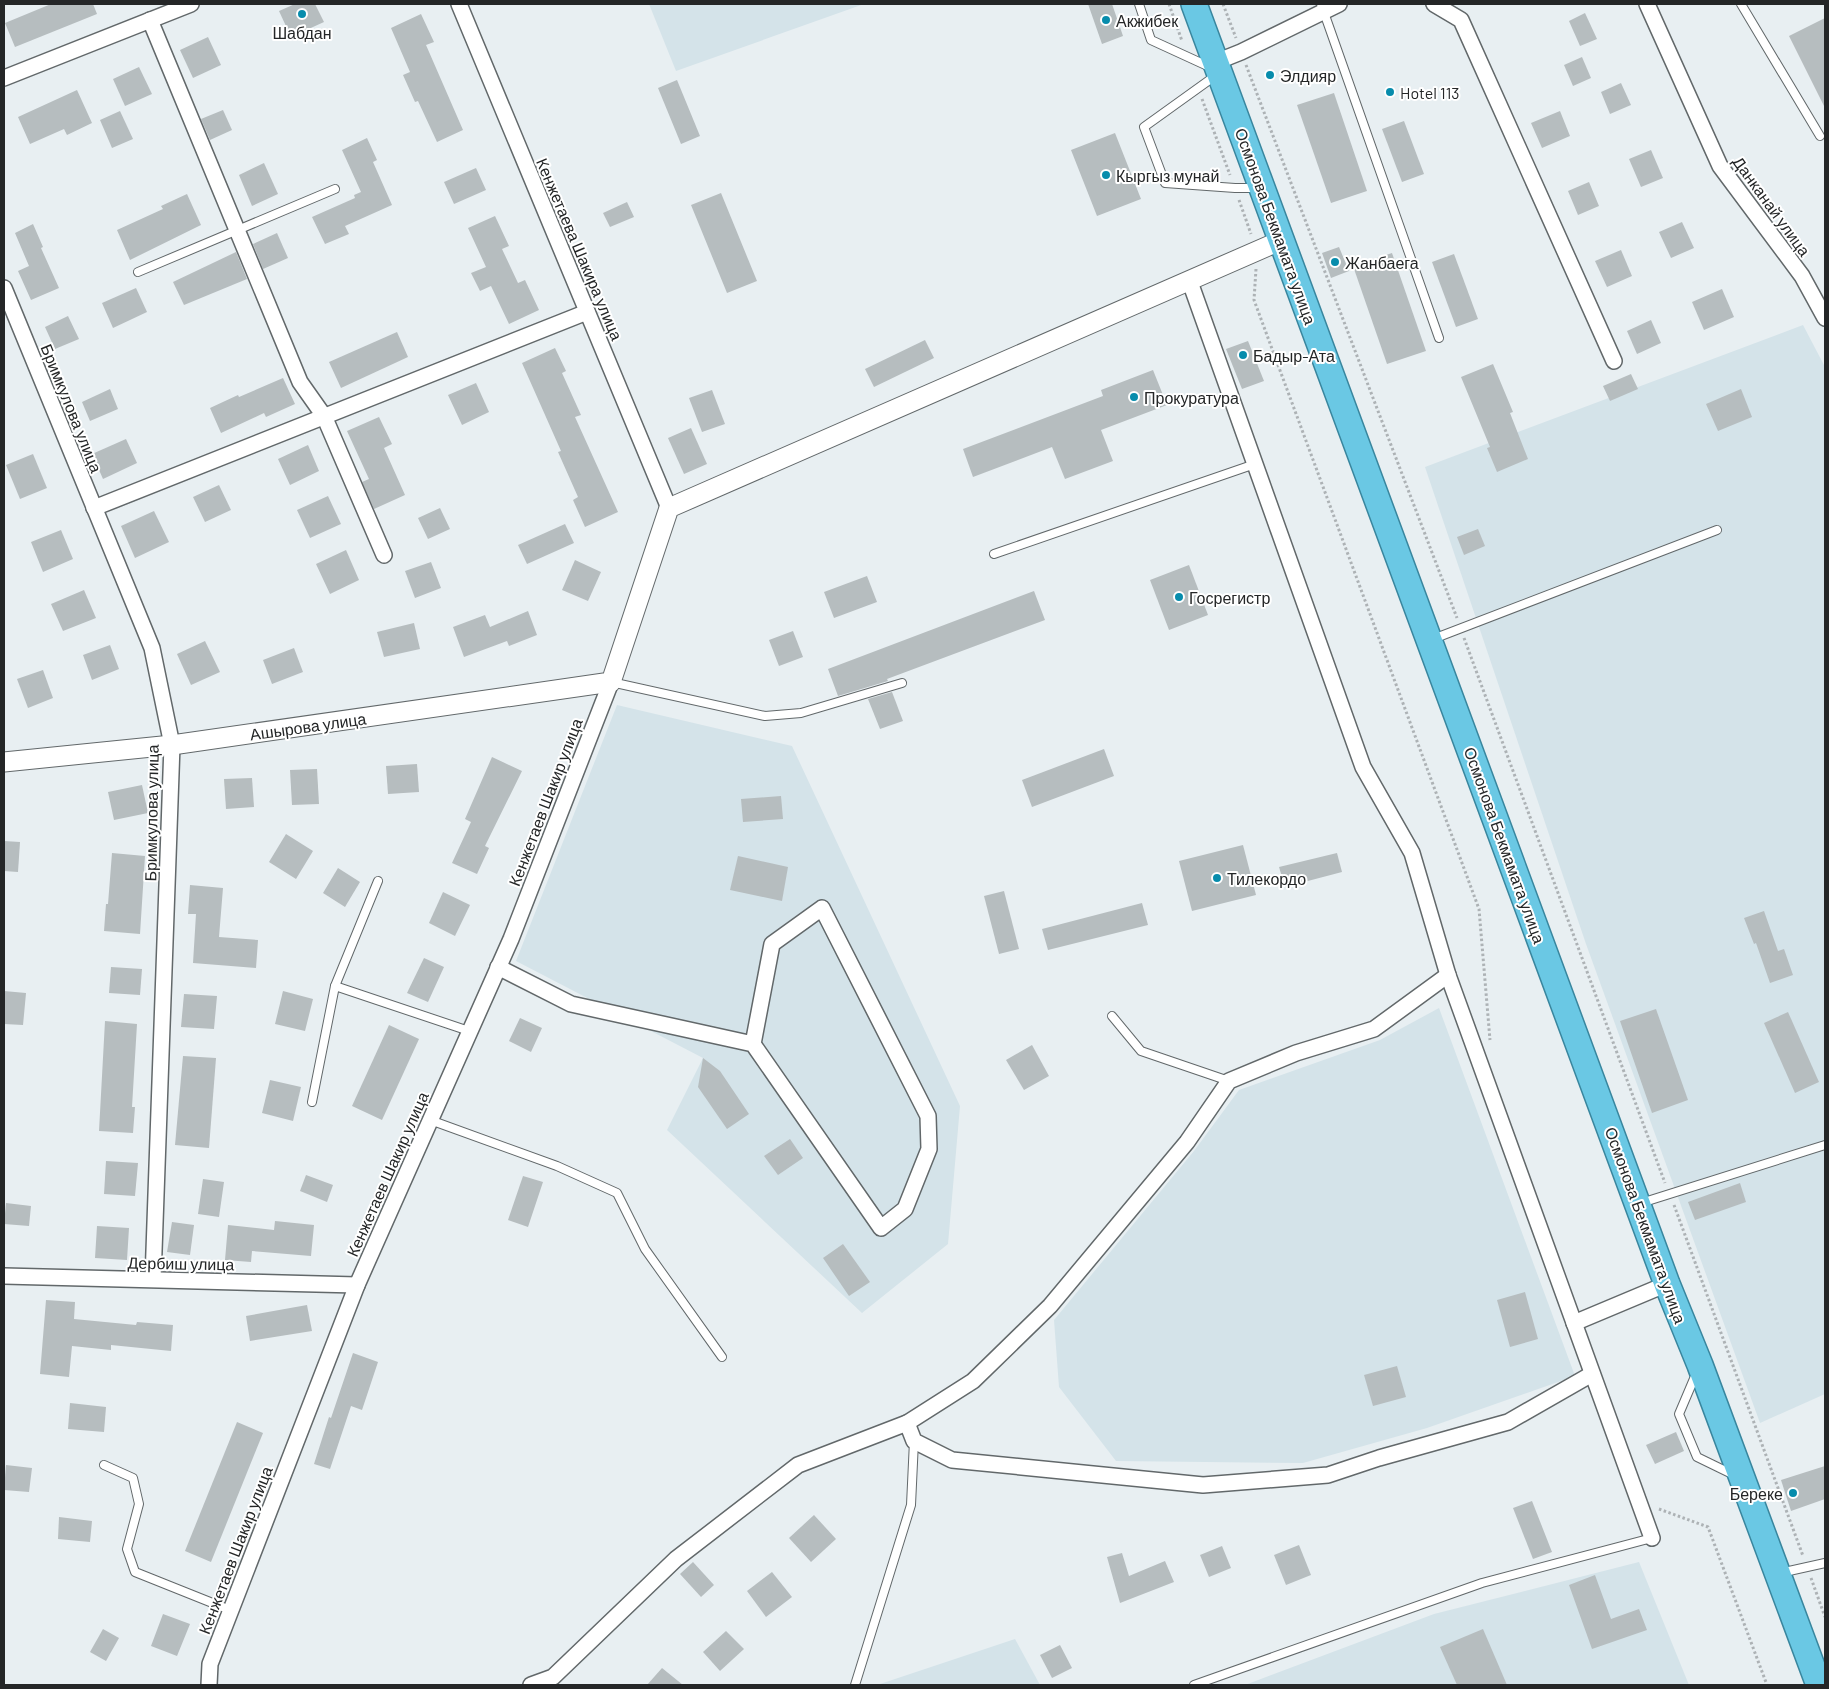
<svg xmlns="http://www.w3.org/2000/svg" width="1829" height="1689" viewBox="0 0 1829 1689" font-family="Barlow,sans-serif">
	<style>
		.built { fill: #d4e3e9 }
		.building { fill: #b6bdbf }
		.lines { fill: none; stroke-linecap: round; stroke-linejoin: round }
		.service-casing { stroke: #62686a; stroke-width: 10 }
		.minor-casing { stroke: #62686a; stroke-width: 18 }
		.tertiary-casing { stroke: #62686a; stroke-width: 21 }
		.trunk-casing { stroke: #39869e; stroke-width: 28 }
		.path { stroke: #adb2b5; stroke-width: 3; stroke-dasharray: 2.5 2.5; stroke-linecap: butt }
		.service { stroke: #fff; stroke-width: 8 }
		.minor { stroke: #fff; stroke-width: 15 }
		.tertiary { stroke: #fff; stroke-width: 19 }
		.trunk { stroke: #6ac8e4; stroke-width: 25 }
		.poi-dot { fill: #078cac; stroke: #fff; stroke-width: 2 }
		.labels { text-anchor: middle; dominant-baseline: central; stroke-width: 4; stroke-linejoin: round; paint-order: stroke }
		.poi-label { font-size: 16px; fill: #242627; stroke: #fff; text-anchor: start }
		.street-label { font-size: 16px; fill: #242627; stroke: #fff }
	</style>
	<rect width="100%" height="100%" fill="#e8eff2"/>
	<!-- built -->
	<g class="built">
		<path d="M649,4h215l-188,67z"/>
		<path d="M1803,325l22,42v1027l-65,29 -174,-479 -161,-477z"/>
		<path d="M617,705l175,41 168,360 -12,138 -86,69 -195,-183 36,-72 -187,-97z"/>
		<path d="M1439,1008l136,368 -148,52 -124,35 -187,-2 -57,-74 -5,-67 140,-169 45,-61 141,-50z"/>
		<path d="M1639,1562l50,123h-444l189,-71z"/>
		<path d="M1015,1639l25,46h-163z"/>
	</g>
	<!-- building -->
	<g class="building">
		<path d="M51,4h42l4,10 -82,33 -10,-24z"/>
		<path d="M295,4h20l9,18 -33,15 -12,-26z"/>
		<path d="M1088,4h24l11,32 -21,8z"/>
		<path d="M1585,13l12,26 -17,7 -11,-25z"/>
		<path d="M421,14l13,28 -8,3 37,85 -26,12 -19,-41 -3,1 -12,-27 7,-3 -19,-44z"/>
		<path d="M1825,18v90l-36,-72z"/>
		<path d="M208,37l13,28 -28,13 -13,-28z"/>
		<path d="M1582,57l9,21 -18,8 -9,-21z"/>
		<path d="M139,67l13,27 -27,12 -12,-27z"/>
		<path d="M677,80l23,56 -19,8 -23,-56z"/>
		<path d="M1621,83l10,22 -21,9 -9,-22z"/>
		<path d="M77,90l15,33 -25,12 -3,-6 -34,15 -12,-27z"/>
		<path d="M1334,93l33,98 -36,12 -34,-98z"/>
		<path d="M223,110l9,20 -22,10 -9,-21z"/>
		<path d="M120,111l13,28 -21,9 -12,-28z"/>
		<path d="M1560,111l10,25 -28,12 -11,-25z"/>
		<path d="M1404,121l20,53 -22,8 -20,-53z"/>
		<path d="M1115,133l26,66 -44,17 -26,-66z"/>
		<path d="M367,138l10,22 -4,2 19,43 -47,21 4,8 -24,10 -13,-27 43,-19 -1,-3 7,-3 -19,-42z"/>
		<path d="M1651,150l12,28 -22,9 -12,-28z"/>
		<path d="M264,163l14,31 -26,12 -13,-31z"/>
		<path d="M476,168l10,22 -32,14 -10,-22z"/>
		<path d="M1589,182l10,24 -21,9 -10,-24z"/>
		<path d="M721,193l36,88 -30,12 -36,-88z"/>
		<path d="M187,194l14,31 -71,35 -13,-30 46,-21 -2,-3z"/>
		<path d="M627,202l7,15 -24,10 -7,-14z"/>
		<path d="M495,216l14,30 -7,3 16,34 7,-3 14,30 -30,14 -18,-38 -11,5 -9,-18 15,-6 -18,-39z"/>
		<path d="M1682,222l12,26 -23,10 -12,-26z"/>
		<path d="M33,224l10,23 -2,1 18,40 -28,12 -13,-29 11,-5 -14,-33z"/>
		<path d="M277,233l11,25 -25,11 -10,-25z"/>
		<path d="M1339,247l10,24 -18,7 -9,-25z"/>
		<path d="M1621,250l11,26 -25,11 -12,-26z"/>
		<path d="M236,252l11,27 -63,26 -11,-23z"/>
		<path d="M1392,253l34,98 -39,13 -34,-98z"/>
		<path d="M1454,254l24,65 -22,8 -24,-65z"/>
		<path d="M136,288l11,24 -34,16 -11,-25z"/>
		<path d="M1722,289l12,28 -30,13 -12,-28z"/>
		<path d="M68,316l11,23 -24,10 -10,-22z"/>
		<path d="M1651,320l10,23 -24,11 -10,-23z"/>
		<path d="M397,332l11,25 -67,31 -12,-26z"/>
		<path d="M925,340l9,18 -60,29 -9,-18z"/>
		<path d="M1248,341l16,40 -22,8 -16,-40z"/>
		<path d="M555,348l11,23 -4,2 19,42 -6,2 43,95 -33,15 -12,-27 5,-3 -20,-45 3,-1 -39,-88z"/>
		<path d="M1493,364l20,48 -3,1 18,46 -31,13 -10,-24 3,-1 -29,-70z"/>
		<path d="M1153,370l14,35 -66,25 12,31 -48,18 -13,-32 -79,30 -10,-28 140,-53 -2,-6z"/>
		<path d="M1631,374l7,15 -28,12 -7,-15z"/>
		<path d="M283,378l12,26 -29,13 -2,-4 -43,20 -11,-25 28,-13 1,2z"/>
		<path d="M476,383l13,29 -27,13 -14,-30z"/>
		<path d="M110,389l8,20 -28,12 -8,-19z"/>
		<path d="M1741,389l11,28 -34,14 -12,-27z"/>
		<path d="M712,390l13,34 -23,8 -13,-34z"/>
		<path d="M379,417l13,27 -8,4 21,47 -31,14 -12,-27 7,-3 -22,-48z"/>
		<path d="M691,428l16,36 -23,10 -16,-36z"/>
		<path d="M126,439l11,24 -34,16 -11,-25z"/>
		<path d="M308,445l11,26 -29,14 -12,-26z"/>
		<path d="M33,454l14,34 -27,11 -14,-34z"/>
		<path d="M219,485l12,25 -26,12 -12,-25z"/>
		<path d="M328,496l13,28 -31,14 -13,-28z"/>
		<path d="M440,508l10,21 -22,10 -10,-21z"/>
		<path d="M154,511l15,31 -34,16 -14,-32z"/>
		<path d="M565,524l9,19 -47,21 -9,-19z"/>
		<path d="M1478,529l7,17 -21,9 -7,-18z"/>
		<path d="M61,530l12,29 -30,13 -12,-30z"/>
		<path d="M346,550l13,30 -29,14 -14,-30z"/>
		<path d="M575,560l26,12 -13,29 -26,-11z"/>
		<path d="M431,562l10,26 -26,10 -10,-27z"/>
		<path d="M1189,565l19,50 -39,15 -19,-50z"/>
		<path d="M867,576l10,26 -43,16 -10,-26z"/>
		<path d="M84,590l12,28 -33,13 -12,-27z"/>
		<path d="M1034,591l11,29 -158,59 1,2 -50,15 -10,-27z"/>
		<path d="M528,611l9,24 -28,11 -2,-5 -43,16 -11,-30 32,-12 5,12z"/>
		<path d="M414,623l6,26 -36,8 -7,-25z"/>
		<path d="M793,631l10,26 -24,9 -10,-26z"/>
		<path d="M205,641l15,31 -29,13 -14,-31z"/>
		<path d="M110,645l9,24 -27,11 -9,-25z"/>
		<path d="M294,648l9,24 -31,12 -9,-24z"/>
		<path d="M43,670l10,28 -25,10 -11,-29z"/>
		<path d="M892,692l11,29 -23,8 -12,-30z"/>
		<path d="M1104,749l10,27 -82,31 -10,-27z"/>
		<path d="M492,757l30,14 -37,75 4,2 -12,26 -25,-11 19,-41 -6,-3z"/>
		<path d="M417,764l2,28 -31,2 -2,-28z"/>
		<path d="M317,769l2,35 -27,1 -2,-35z"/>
		<path d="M252,778l2,29 -28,2 -2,-30z"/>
		<path d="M142,785l6,28 -34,7 -6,-28z"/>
		<path d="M781,796l2,23 -40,3 -2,-23z"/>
		<path d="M286,834l27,17 -17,28 -27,-17z"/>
		<path d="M4,841l16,1 -2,30 -14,-1z"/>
		<path d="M1243,845l13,50 -64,16 -13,-50z"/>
		<path d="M112,853l33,3 -5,78 -36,-3 2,-27h2z"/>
		<path d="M1337,853l5,19 -57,15 -6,-20z"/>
		<path d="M738,856l50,11 -6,34 -52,-11z"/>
		<path d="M338,868l22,14 -15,25 -22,-14z"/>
		<path d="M190,885l33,3 -4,49 39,3 -2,28 -63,-5 3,-49h-8z"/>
		<path d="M1004,891l15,58 -20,5 -15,-58z"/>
		<path d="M443,892l27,13 -15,31 -26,-13z"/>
		<path d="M1142,903l6,22 -100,25 -6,-21z"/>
		<path d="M1764,911l14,40 6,-2 9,26 -23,8 -14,-40 -2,1 -10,-26z"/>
		<path d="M424,958l20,9 -16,35 -21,-9z"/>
		<path d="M111,967l31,2 -2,26 -31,-2z"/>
		<path d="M4,991l22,2 -3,32 -19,-1z"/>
		<path d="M283,991l30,8 -8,32 -30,-7z"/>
		<path d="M184,994l33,2 -3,33 -33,-2z"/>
		<path d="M1656,1009l32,91 -36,13 -32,-92z"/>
		<path d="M1788,1012l31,70 -24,11 -31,-70z"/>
		<path d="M520,1018l22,10 -11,24 -22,-11z"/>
		<path d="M105,1021l32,3 -5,83h3l-2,26 -34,-2z"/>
		<path d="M389,1025l30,14 -37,81 -30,-14z"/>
		<path d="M1032,1045l17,31 -25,14 -18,-30z"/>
		<path d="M183,1056l33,2 -7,90 -34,-3z"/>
		<path d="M703,1058l17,13 29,43 -22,15 -29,-42z"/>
		<path d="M270,1080l31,7 -8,34 -31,-8z"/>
		<path d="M790,1139l13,19 -25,17 -14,-19z"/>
		<path d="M106,1161l32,2 -3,33 -31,-2z"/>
		<path d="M306,1175l27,10 -6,17 -27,-11z"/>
		<path d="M523,1176l20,6 -15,45 -20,-7z"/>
		<path d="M203,1179l21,3 -5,35 -21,-3z"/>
		<path d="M1740,1183l6,19 -51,18 -7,-18z"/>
		<path d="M6,1203l25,3 -2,20 -25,-2z"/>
		<path d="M275,1221l39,4 -3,31 -59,-5 -1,11 -26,-2 3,-35 46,5z"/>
		<path d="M172,1222l22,3 -4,30 -23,-3z"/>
		<path d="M97,1226l32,2 -2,32 -32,-2z"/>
		<path d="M843,1244l27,38 -21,14 -26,-38z"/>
		<path d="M1525,1292l13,47 -28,8 -13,-47z"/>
		<path d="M46,1300l29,2 -1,17 62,6 1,-3 36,3 -2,26 -60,-6v5l-39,-4 -3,31 -29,-3z"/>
		<path d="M307,1305l5,26 -62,10 -4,-25z"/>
		<path d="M353,1353l25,9 -16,48 -11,-4 -21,63 -16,-5 15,-47 2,1z"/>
		<path d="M1397,1366l9,31 -33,9 -9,-31z"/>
		<path d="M70,1403l36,4 -2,25 -36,-3z"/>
		<path d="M237,1422l26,11 -52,129 -26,-11z"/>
		<path d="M1676,1432l8,19 -29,13 -9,-19z"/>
		<path d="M6,1465l26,3 -3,24 -25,-2z"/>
		<path d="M1825,1466v33l-34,12 -10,-31z"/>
		<path d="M1532,1501l20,51 -19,7 -20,-51z"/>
		<path d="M814,1515l22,24 -25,23 -22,-24z"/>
		<path d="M59,1517l33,4 -2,21 -32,-3z"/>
		<path d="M1299,1545l12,30 -25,10 -12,-30z"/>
		<path d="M1222,1546l9,22 -22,9 -9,-22z"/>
		<path d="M1122,1553l7,23 36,-15 9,21 -54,21 -13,-46z"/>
		<path d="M693,1562l21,23 -13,12 -21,-23z"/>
		<path d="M772,1572l20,25 -26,20 -19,-26z"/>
		<path d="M1595,1575l16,44 28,-10 8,21 -55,19 -23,-64z"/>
		<path d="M163,1614l27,10 -13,32 -26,-10z"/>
		<path d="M103,1629l16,9 -13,23 -16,-9z"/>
		<path d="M1483,1629l24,56h-50l-17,-38z"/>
		<path d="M726,1631l18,18 -24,22 -17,-19z"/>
		<path d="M1060,1645l12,23 -20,10 -12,-23z"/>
		<path d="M662,1668l21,17h-36z"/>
	</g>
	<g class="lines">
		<!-- service casing -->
		<g class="service-casing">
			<g id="service">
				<path d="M1139,4l12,36 61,28"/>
				<path d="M1321,4l118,334"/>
				<path d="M1741,4l79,132"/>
				<path d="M1215,76l-71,51 21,56 70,5h23"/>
				<path d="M138,272l197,-83"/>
				<path d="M994,554l261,-90"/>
				<path d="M1433,639l284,-109"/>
				<path d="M611,682l154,34 36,-3 101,-30"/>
				<path d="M335,986l134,45"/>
				<path d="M1112,1016l29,35 88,30"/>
				<path d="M312,1102l23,-116 43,-105"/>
				<path d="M430,1120l127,46 60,27 28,56 77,108"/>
				<path d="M1641,1203l184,-58"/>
				<path d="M1696,1374l-17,40 18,43 37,18"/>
				<path d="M104,1465l29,13 6,26 -12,45 8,23 95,38"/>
				<path d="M1780,1573l45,-10"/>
				<path d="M855,1685l56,-180 3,-64"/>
				<path d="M1194,1685l288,-102 170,-45"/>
			</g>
		</g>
		<!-- minor casing -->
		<g class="minor-casing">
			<g id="minor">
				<path d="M459,4l210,504"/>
				<path d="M1434,4l27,16 153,341"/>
				<path d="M1647,4l73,162 82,110 23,42"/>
				<path d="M150,20l150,362 24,34 60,139"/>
				<path d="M1216,62l25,-10 98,-48"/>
				<path d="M4,78l187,-74"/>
				<path d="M1190,282l173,485 49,86 36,122 204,563"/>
				<path d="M4,288l148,360 20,97 -19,534"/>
				<path d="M94,508l493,-196"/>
				<path d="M498,967l73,37 182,40 128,184 24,-19 24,-60 -1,-33 -106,-208 -50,36 -19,100"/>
				<path d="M4,1276l353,9"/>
				<path d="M1574,1323l93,-39"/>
				<path d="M907,1423l7,18 38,19 251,25 125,-10 51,-17 129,-36 84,-48"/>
				<path d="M209,1685l1,-21 147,-379 154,-346 100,-257"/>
				<path d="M531,1685l22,-8 123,-118 122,-94 109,-42 66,-42 77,-75 137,-164 42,-61 67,-28 78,-24 74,-54"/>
			</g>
		</g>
		<!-- tertiary casing -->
		<g class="tertiary-casing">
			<path id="tertiary" d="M4,762l168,-17 439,-63 58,-174 613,-268"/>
		</g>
		<!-- trunk casing -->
		<g class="trunk-casing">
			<path id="trunk" d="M1194,4l473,1280 33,81 119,320"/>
		</g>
		<!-- path -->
		<g class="path">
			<path d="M1169,4l13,37"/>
			<path d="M1223,4l13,34"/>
			<path d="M1246,65l211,553"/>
			<path d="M1202,99l28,76"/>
			<path d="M1239,200l12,34"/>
			<path d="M1256,269l-2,31 225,609 11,131"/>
			<path d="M1464,638l201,545"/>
			<path d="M1674,1205l129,351"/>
			<path d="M1659,1509l49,18 59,158"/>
			<path d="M1811,1578l14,39"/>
		</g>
		<!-- service -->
		<use href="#service" class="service"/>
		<!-- minor -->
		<use href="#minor" class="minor"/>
		<!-- tertiary -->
		<use href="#tertiary" class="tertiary"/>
		<!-- trunk -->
		<use href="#trunk" class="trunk"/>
	</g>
	<!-- markers -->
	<g class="poi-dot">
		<circle cx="302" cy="14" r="5"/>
		<circle cx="1106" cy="20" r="5"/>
		<circle cx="1270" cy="75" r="5"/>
		<circle cx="1390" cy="92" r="5"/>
		<circle cx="1106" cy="175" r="5"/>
		<circle cx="1335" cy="262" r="5"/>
		<circle cx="1243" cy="355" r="5"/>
		<circle cx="1134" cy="397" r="5"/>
		<circle cx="1179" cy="597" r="5"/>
		<circle cx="1217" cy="878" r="5"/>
		<circle cx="1793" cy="1493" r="5"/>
	</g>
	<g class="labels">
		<!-- poi labels -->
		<g class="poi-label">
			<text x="1116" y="20">Акжибек</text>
			<text x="302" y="32" text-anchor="middle">Шабдан</text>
			<text x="1280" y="75">Элдияр</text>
			<text x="1400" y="92">Hotel 113</text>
			<text x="1116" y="175">Кыргыз мунай</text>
			<text x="1345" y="262">Жанбаега</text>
			<text x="1253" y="355">Бадыр-Ата</text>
			<text x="1144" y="397">Прокуратура</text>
			<text x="1189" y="597">Госрегистр</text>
			<text x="1227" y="878">Тилекордо</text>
			<text x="1783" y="1493" text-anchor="end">Береке</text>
		</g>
		<!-- street labels -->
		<g class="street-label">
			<text transform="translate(1772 206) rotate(54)">Данканай улица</text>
			<text transform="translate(1276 226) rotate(70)">Осмонова Бекмамата улица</text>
			<text transform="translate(580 249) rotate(67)">Кенжетаева Шакира улица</text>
			<text transform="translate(72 408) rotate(68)">Бримкулова улица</text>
			<text transform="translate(308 726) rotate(-8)">Ашырова улица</text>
			<text transform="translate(545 802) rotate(-69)">Кенжетаев Шакир улица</text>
			<text transform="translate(151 813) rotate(-89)">Бримкулова улица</text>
			<text transform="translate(1505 845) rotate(70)">Осмонова Бекмамата улица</text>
			<text transform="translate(387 1174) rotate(-66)">Кенжетаев Шакир улица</text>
			<text transform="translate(1646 1225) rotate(70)">Осмонова Бекмамата улица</text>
			<text transform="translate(181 1263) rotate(1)">Дербиш улица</text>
			<text transform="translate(235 1550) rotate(-69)">Кенжетаев Шакир улица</text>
		</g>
	</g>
	<!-- border -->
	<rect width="1829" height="1689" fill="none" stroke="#242627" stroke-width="10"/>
</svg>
